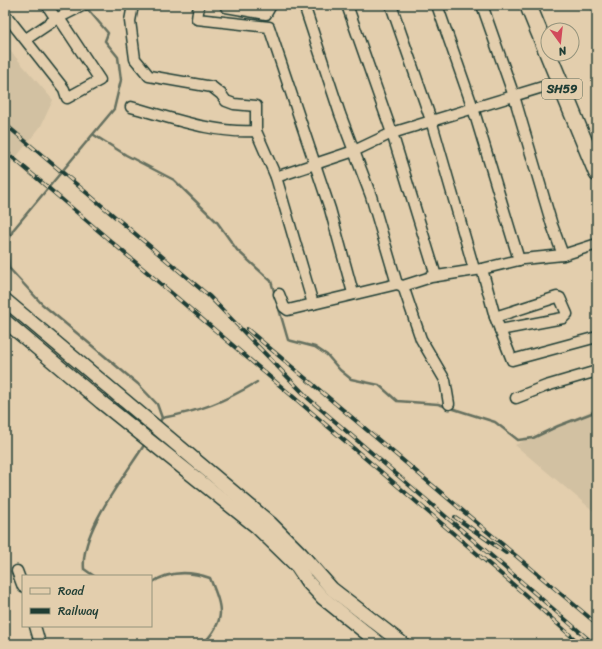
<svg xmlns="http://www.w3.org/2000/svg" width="602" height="649" viewBox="0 0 602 649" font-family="Sriracha,sans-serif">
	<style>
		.built { fill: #d2c1a2 }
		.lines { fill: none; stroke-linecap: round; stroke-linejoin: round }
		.stream { stroke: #65705f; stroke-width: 2.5 }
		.minor-casing { stroke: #1f3d34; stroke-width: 13 }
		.tertiary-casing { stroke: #1f3d34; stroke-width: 16 }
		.primary-casing { stroke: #1f3d34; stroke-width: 19 }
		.minor { stroke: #e3cead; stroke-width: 10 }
		.tertiary { stroke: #e3cead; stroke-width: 13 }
		.primary { stroke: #e3cead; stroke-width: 16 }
		.rail-casing { stroke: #1f3d34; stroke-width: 4 }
		.rail { stroke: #e3cead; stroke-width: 2.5; stroke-dasharray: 8; stroke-linecap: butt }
		.labels { text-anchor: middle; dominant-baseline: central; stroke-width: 3; stroke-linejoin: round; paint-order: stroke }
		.shield { fill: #e3cead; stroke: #5a6858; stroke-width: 1 }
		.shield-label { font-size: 12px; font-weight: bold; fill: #1f3d34 }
	</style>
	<rect width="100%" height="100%" fill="#e3cead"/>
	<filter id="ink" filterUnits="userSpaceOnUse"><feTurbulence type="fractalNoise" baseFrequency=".025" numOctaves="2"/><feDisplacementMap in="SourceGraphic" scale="8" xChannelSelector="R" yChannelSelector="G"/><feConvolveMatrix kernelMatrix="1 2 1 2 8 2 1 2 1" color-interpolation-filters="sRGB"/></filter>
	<g filter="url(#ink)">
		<!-- built -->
		<g class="built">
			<path d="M5,45l48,55 -12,26 -36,45z"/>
			<path d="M597,408v106l-82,-69z"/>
		</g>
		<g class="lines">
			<!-- stream -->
			<g class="stream">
				<path d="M85,6l23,27 -3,8 13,16 3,23 -7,29 -101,121 -6,15 2,23 33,36 96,80 19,20 5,14 -3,5"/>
				<path d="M94,135l32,20 48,25 43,42 20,28 34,31 4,14"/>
				<path d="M277,302l11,38 27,7 12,8 13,15 11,9 28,6 18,16 41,3 57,18 23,18 15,-2 25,-12 39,-15"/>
				<path d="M162,418c38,-7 62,-16 95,-36"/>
				<path d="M94,576l-10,-7c-4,-39 42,-94 62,-127"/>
				<path d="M151,583c18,-12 39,-12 59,-5 12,30 17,41 -7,66"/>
			</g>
			<!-- minor casing -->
			<g class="minor-casing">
				<g id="minor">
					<path d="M47,5l9,14"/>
					<path d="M133,5l-3,16 5,38 14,17 63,11 9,7 5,7 8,3 22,2v25l20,46 37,127"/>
					<path d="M199,5l-2,14 72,8 61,182 23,84"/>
					<path d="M226,5v2l40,7 5,-9"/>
					<path d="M304,5l36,109 31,82 26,88"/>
					<path d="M347,5l45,128 44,143"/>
					<path d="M391,5l40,115 43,149"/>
					<path d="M437,5l36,103 46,152"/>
					<path d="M482,5l32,91 38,129 11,30"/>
					<path d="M5,14l59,75 3,9 33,-18 -41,-62"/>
					<path d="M26,39l30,-20 28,-14"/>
					<path d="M131,107c41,11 83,27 125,24"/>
					<path d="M276,177l78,-26 38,-18 167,-51"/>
					<path d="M482,269l13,48 17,43 85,-23"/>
					<path d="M403,286l18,53 24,41 4,24"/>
					<path d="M279,294l5,13 4,3 109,-26 6,2 28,-9 51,-8 41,-10 40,-4 34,-11"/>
					<path d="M495,317l62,-20 3,1 7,16 -4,4 -63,12"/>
					<path d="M516,398l30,-12 51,-15"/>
					<path d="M17,571l6,16"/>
					<path d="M35,626l5,17"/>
				</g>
			</g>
			<!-- tertiary casing -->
			<g class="tertiary-casing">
				<g id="tertiary">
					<path d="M5,300l265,223 31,31 31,35 71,55"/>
					<path d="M5,321l96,81 156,125 40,39 10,15 16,17 57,46"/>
				</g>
			</g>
			<!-- primary casing -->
			<g class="primary-casing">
				<path id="primary" d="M528,5l69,168"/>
			</g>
			<!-- minor -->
			<use href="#minor" class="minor"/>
			<!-- tertiary -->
			<use href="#tertiary" class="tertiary"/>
			<!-- primary -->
			<use href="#primary" class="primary"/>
			<!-- rail casing -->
			<g class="rail-casing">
				<g id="rail">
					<path d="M5,124l204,172 100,103 285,245"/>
					<path d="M5,151l517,441 58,52"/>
					<path d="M247,329l350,295"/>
					<path d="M455,517l51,36"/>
				</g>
			</g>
			<!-- rail -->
			<use href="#rail" class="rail"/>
		</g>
	</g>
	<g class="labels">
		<!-- shield labels -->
		<rect class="shield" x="542" y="79" width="40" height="20" rx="3"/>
		<g class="shield-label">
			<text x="562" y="89">SH59</text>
		</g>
	</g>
	<!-- margin -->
	<rect width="602" height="649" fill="none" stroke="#e3cead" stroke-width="20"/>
	<rect x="10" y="10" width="582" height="629" fill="none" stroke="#1f3d34" stroke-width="1.5" filter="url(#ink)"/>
	<!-- legend -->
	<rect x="22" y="575" width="130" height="52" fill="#e3cead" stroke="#95947d"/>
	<rect x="30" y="588" width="20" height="6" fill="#e3cead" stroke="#95947d"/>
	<text x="58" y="595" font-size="12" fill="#1f3d34">Road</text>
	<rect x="30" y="608" width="20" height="6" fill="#1f3d34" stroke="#95947d"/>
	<text x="58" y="615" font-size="12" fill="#1f3d34">Railway</text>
	<!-- north arrow -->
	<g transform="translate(560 42) rotate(165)"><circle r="19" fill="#e3cead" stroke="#95947d"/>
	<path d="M0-3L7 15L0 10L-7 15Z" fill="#d1495b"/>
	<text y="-6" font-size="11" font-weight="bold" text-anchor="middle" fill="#1f3d34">N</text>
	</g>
</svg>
